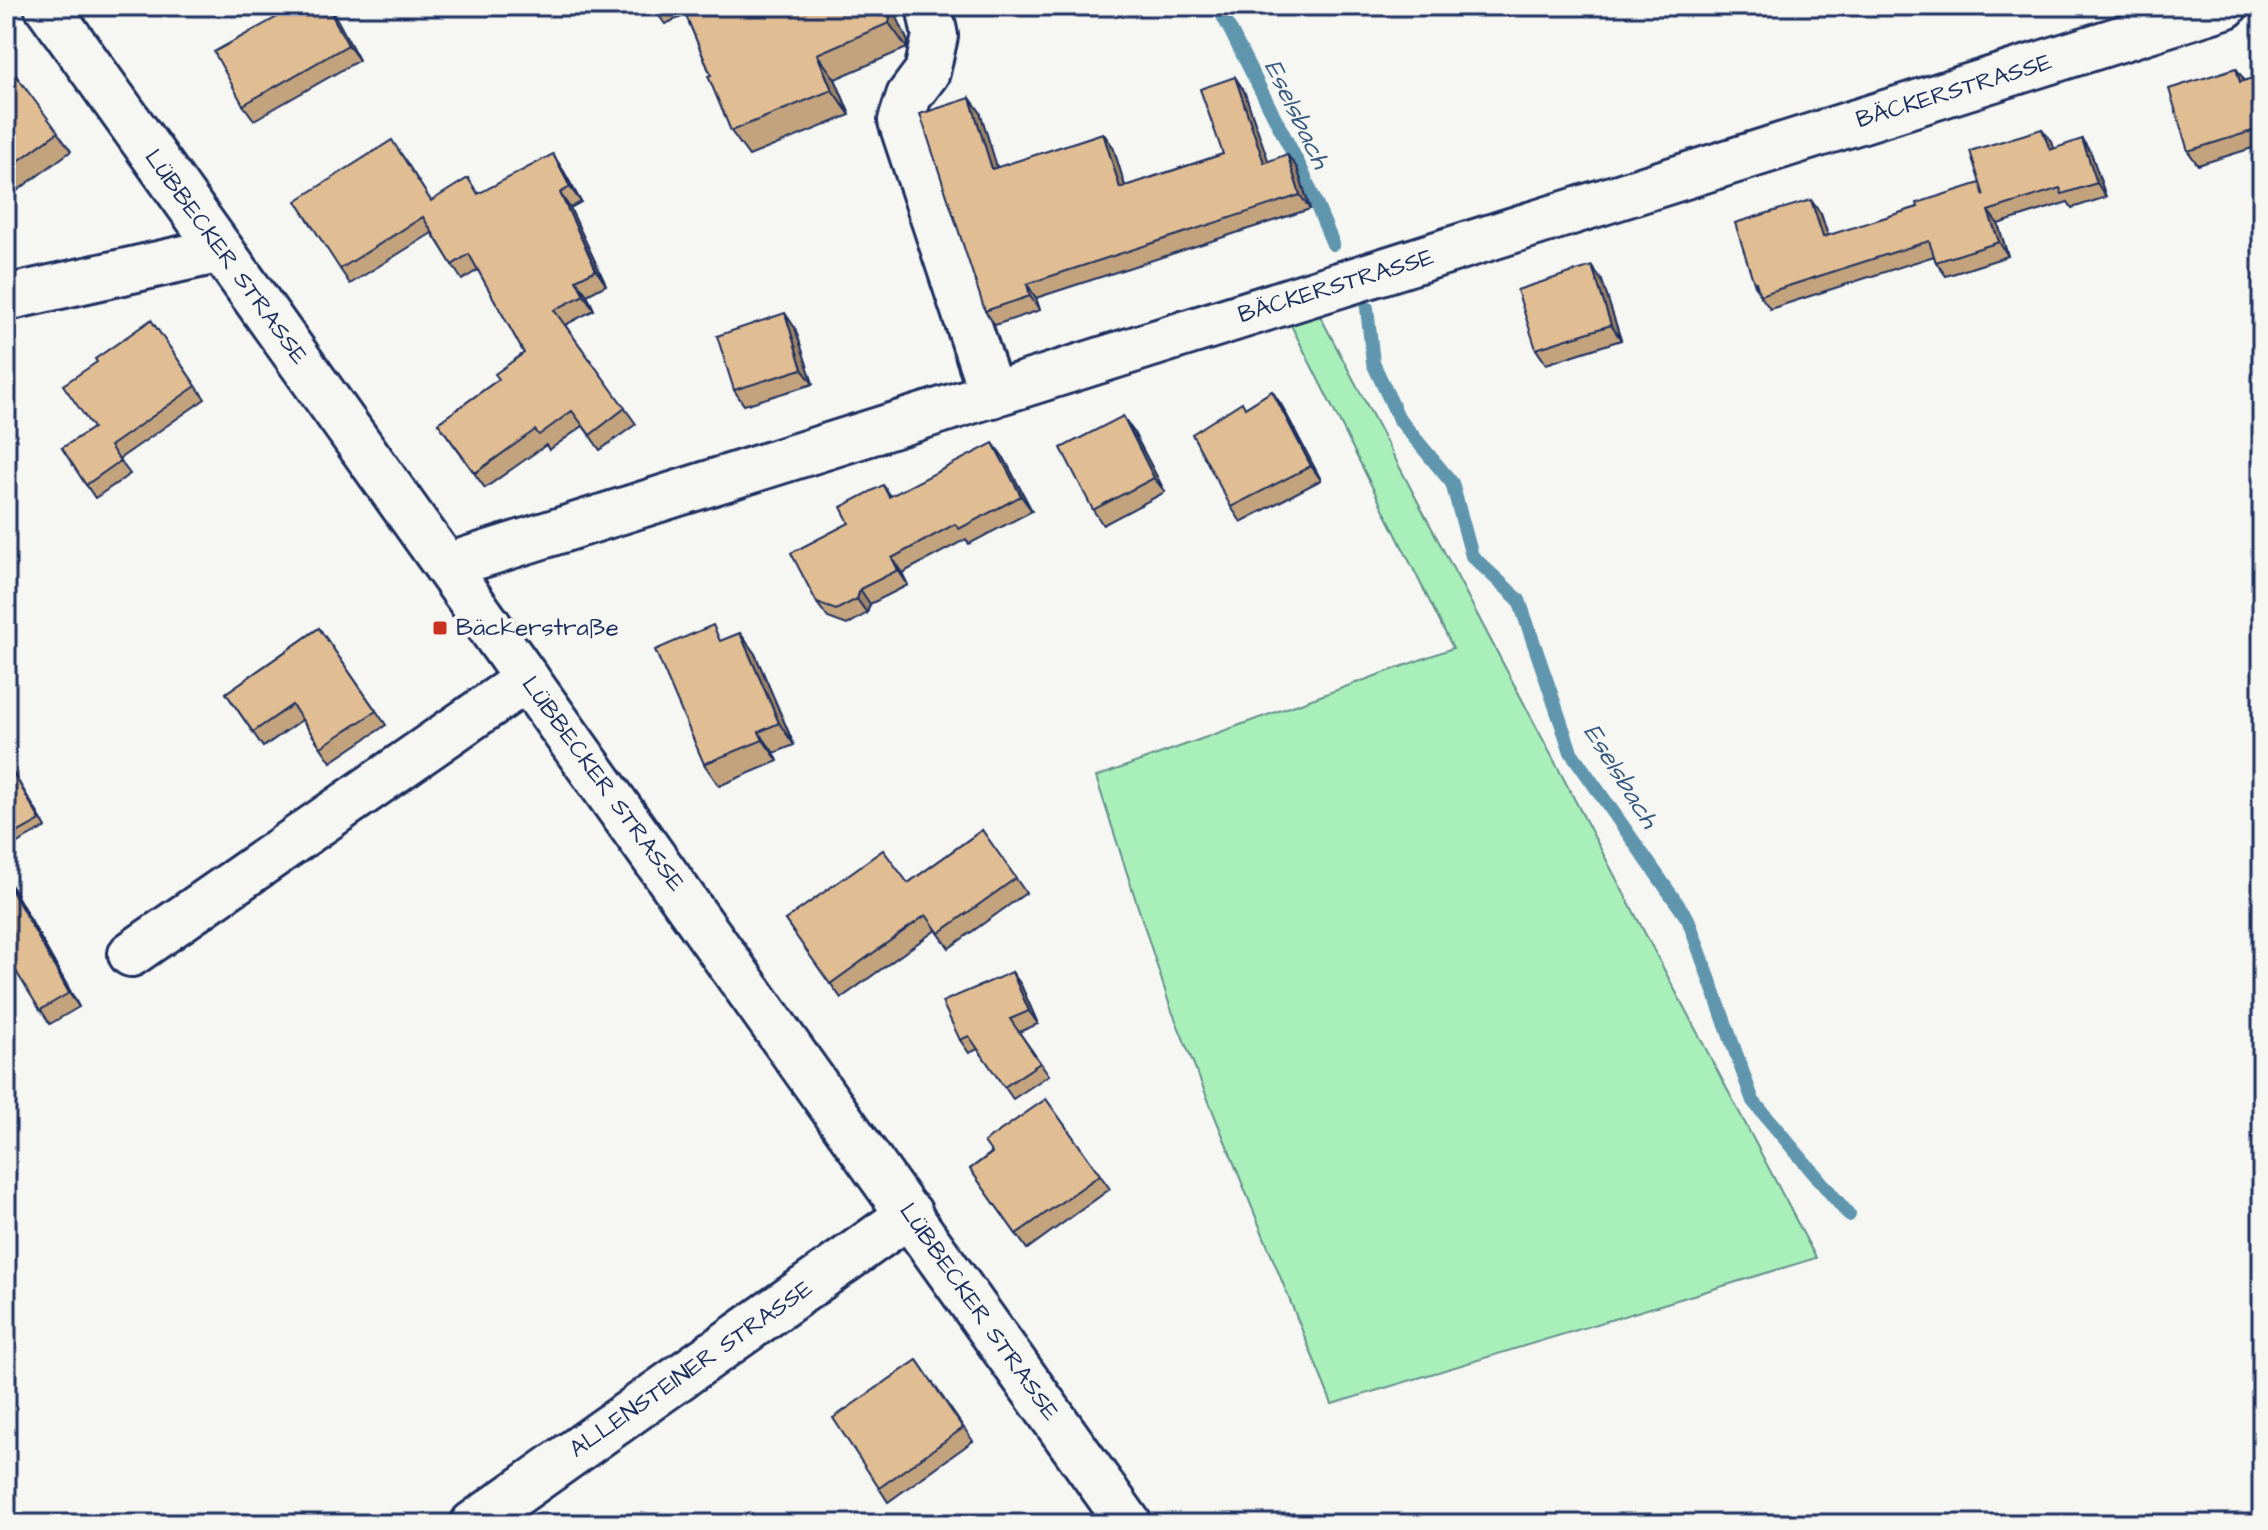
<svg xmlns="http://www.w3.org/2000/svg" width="2268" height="1530" viewBox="0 0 2268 1530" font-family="'Architects Daughter',sans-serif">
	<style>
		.green { fill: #a9efba; stroke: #628f8c; stroke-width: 2 }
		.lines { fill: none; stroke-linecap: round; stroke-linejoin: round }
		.stream { stroke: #5e96ae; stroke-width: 14 }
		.minor-casing { stroke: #1b2f5e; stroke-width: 50 }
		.major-casing { stroke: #1b2f5e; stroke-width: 50 }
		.minor { stroke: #f6f6f2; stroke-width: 44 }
		.major { stroke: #f6f6f2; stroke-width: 44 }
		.wall { fill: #c2a37e; stroke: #1b2f5e; stroke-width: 2 }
		.shaded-wall { fill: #9e8467; stroke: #1b2f5e; stroke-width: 2 }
		.building { fill: #e1bd93; stroke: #1b2f5e; stroke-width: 2 }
		.poi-dot { fill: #c8321e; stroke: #f6f6f2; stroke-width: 3 }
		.labels { text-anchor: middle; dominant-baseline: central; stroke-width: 8; stroke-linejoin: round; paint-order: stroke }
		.street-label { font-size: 24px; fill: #1b2f5e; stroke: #f6f6f2 }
		.poi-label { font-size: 24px; fill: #1b2f5e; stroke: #f6f6f2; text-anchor: start }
		.water-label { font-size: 26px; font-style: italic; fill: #375a80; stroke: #f6f6f2 }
	</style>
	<rect width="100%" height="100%" fill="#f6f6f2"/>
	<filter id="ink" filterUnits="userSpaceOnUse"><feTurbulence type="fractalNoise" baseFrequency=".0125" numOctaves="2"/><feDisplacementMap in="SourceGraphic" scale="16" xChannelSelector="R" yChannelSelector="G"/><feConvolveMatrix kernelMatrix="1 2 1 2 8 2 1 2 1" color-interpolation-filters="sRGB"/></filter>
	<g filter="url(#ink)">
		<!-- green -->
		<path class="green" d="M1319,314l497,944 -484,146 -162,-398 -74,-229 357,-129 -162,-323z"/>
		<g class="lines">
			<!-- stream -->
			<g class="stream">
				<path d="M1218,6l85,167 30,71"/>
				<path d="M1367,308l6,55 26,56 53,64 20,73 47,44 52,152 117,167 65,182 96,114"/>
			</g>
			<!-- minor casing -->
			<g class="minor-casing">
				<g id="minor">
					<path d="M929,6l6,30 -8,36 -18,24 -8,25 91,274"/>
					<path d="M6,298l215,-48"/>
					<path d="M447,566l1778,-560"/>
					<path d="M131,954l396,-275"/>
					<path d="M473,1524l437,-310"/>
				</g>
			</g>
			<!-- major casing -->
			<g class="major-casing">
				<path id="major" d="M47,6l1082,1518"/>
			</g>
			<!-- minor -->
			<use href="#minor" class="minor"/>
			<!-- major -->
			<use href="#major" class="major"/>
		</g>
		<!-- wall -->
		<g class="wall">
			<path d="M297,6h32l30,54 -105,60 -11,-15z"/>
			<path d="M652,6h239l17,36 -1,6 -72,31 15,36 -101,41 -18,-25 -20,-56 -25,-60 -21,9z"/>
			<path d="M6,62l65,89 -65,48z"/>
			<path d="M2262,75v70l-64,20 -10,-14z"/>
			<path d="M1235,77l9,14 24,70 29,7 13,41 -274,89 4,12 -45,15 -10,-14 -15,-213 10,14 17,56 106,-35 10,14 12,39 98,-32z"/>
			<path d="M2042,129l10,13 2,7 37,4 15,44 -34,11 -4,-6 -70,22 10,32 -62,20 -10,-14 -2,-6 -164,53 -10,-14 -6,-12 67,-69 7,22 90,-29 62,-24z"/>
			<path d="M402,155l29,46 48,-8 84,-23 18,32 -11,6 36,77 -19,10 7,15 -29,15 71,99 -36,26 -17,-24 -34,24 -3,-5 -61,43 -47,-65 61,-44 25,-26 -46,-83 -16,10 -30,-47 -82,51 -10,-15z"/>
			<path d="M1602,281l19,59 -75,24 -10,-15z"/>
			<path d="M151,320l54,79 -86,60 11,15 -35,24 -33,-50 31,-20 4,-66z"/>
			<path d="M795,328l18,56 -69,21 -10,-15z"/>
			<path d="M1272,391l10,15 39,74 -80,42 -10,-15 14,-99z"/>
			<path d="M1133,431l32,61 -62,33 -10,-15z"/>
			<path d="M1004,458l28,53 -63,33 -3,-5 -64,34 6,12 -38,19 -3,9 -20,12 -19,-7 -11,-15 32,-80 34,-38 8,11z"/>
			<path d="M319,628l67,97 -55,37 -29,-42 -39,27 -37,-54z"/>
			<path d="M740,633l15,21 39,91 -20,8 4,8 -59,25 -15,-22 19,-124z"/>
			<path d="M6,775l11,4 29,48 -36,20 -4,-6z"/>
			<path d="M982,830l44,63 -77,55 -13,-18 -95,68 -56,-78 123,-37z"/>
			<path d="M6,876l73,131 -29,17 -34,-53 -10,6z"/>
			<path d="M1012,972l9,13 17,39 -19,8 30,43 -36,24 -35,-50 -9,4 -9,-13z"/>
			<path d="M1046,1099l64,90 -83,60 -57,-80 21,-16z"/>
			<path d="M917,1360l56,81 -85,61 -9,-14z"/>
		</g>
		<!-- shaded-wall -->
		<g class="shaded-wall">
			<path d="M327,6h2l2,2 28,52 -11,-15z"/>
			<path d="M886,6h5l3,4 14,32 -1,6 -18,-25z"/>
			<path d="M817,54l18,25 15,36 -18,-25z"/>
			<path d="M2236,68l9,13 -5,1z"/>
			<path d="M1235,77l9,14 30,86 -10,-14z"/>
			<path d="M970,98l10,14 22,71 -10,-14z"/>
			<path d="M2042,129l10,13 7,22 -9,-14z"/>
			<path d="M1103,133l10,14 17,55 -10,-14z"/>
			<path d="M2082,139l9,14 15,44 -9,-14z"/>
			<path d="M553,154l10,16 18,32 -11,-15z"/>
			<path d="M1287,154l10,14 13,41 -10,-14z"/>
			<path d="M560,193l10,15 36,77 -10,-15z"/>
			<path d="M1811,200l10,14 12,37 -10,-14z"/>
			<path d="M1988,211l10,13 10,32 -9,-14z"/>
			<path d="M1592,266l10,15 19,59 -10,-15z"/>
			<path d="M576,280l11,15 7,15 -10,-15z"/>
			<path d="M1027,284l9,14 4,12 -10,-14z"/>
			<path d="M785,313l10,15 18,56 -11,-15z"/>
			<path d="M1272,391l10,15 39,74 -10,-14z"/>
			<path d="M1123,416l10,15 32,61 -11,-14z"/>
			<path d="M993,443l11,15 28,53 -11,-15z"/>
			<path d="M892,558l10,15 6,12 -10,-15z"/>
			<path d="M860,589l10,15 -3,9 -10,-14z"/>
			<path d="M740,633l15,21 39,91 -15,-22z"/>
			<path d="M759,732l15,21 4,8 -15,-21z"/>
			<path d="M6,876l73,131 -10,-14 -63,-113z"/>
			<path d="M1012,972l9,13 17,39 -9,-13z"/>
		</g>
		<!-- building -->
		<g class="building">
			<path d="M297,6h30l21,39 -105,60 -29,-53z"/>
			<path d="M682,6h204l4,11 -1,6 -72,31 15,36 -101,41 -23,-55 3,-1z"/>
			<path d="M6,62l52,70 -52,38z"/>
			<path d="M2236,68l4,14 22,-7v53l-74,23 -19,-62z"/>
			<path d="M1235,77l29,86 23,-9 13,41 -273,89 3,12 -45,15 -65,-197 50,-16 22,71 111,-36 17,55 103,-34 -23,-65z"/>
			<path d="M2042,129l8,21 32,-11 15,44 -35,11 -2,-6 -72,23 11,31 -63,20 -7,-21 -169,54 -4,-13 -2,1 -19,-60 76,-23 12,37 95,-30 -1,-4 63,-20 4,13 -14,-45z"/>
			<path d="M392,140l39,61 37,-23 10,16 75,-40 17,33 -10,6 36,77 -20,10 8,15 -30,15 71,98 -35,27 -18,-24 -33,24 -4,-5 -60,43 -37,-50 61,-44 -4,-5 29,-21 -55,-99 -17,11 -29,-48 -83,52 -44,-68z"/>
			<path d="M1592,266l19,59 -75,24 -19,-59z"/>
			<path d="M785,313l17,56 -68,21 -17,-54z"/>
			<path d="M151,320l45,66 -86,60 10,15 -34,24 -24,-37 31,-20 -30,-43 34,-23 -2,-3z"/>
			<path d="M1272,391l39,75 -80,41 -39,-73 50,-32 3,6z"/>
			<path d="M1123,416l31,62 -61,32 -32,-62z"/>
			<path d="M993,443l28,53 -62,33 -4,-5 -63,34 6,12 -38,19 -3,10 -21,11 -19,-7 -26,-50 58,-30 -8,-16 42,-22 6,12z"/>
			<path d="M713,625l7,16 20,-8 39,90 -20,9 4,8 -59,24 -49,-114z"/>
			<path d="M319,628l57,83 -55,36 -29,-42 -39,27 -27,-39z"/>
			<path d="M12,771l28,49 -34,19v-64z"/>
			<path d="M982,830l34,48 -77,55 -13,-18 -96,69 -45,-64 98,-70 25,33z"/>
			<path d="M6,880l63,113 -29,17 -33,-53h-1z"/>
			<path d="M1012,972l17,39 -19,8 30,44 -36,24 -35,-51 -9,4 -18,-38z"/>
			<path d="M1046,1099l54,76 -84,59 -46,-65 22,-16 -8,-11z"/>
			<path d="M917,1360l46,68 -84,60 -46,-70z"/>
		</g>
	</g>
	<!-- markers -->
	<rect class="poi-dot" x="432" y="620" width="16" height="16" rx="4"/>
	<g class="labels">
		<!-- street labels -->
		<g class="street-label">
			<text transform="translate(1954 91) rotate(-17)">BÄCKERSTRASSE</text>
			<text transform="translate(226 257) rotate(54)">LÜBBECKER STRASSE</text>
			<text transform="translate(1336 286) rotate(-17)">BÄCKERSTRASSE</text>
			<text transform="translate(603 784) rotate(54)">LÜBBECKER STRASSE</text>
			<text transform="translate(979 1312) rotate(55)">LÜBBECKER STRASSE</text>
			<text transform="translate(691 1369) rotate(-35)">ALLENSTEINER STRASSE</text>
		</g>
		<!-- poi labels -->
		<g class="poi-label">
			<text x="456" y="628">Bäckerstraße</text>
		</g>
		<!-- water labels -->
		<g class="water-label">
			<text transform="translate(1297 114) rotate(64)">Eselsbach</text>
			<text transform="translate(1621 776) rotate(58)">Eselsbach</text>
		</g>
	</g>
	<!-- margin -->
	<rect width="2268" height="1530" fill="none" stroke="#f6f6f2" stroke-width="32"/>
	<rect x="16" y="16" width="2236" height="1498" fill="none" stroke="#1b2f5e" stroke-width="3" filter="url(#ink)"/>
</svg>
